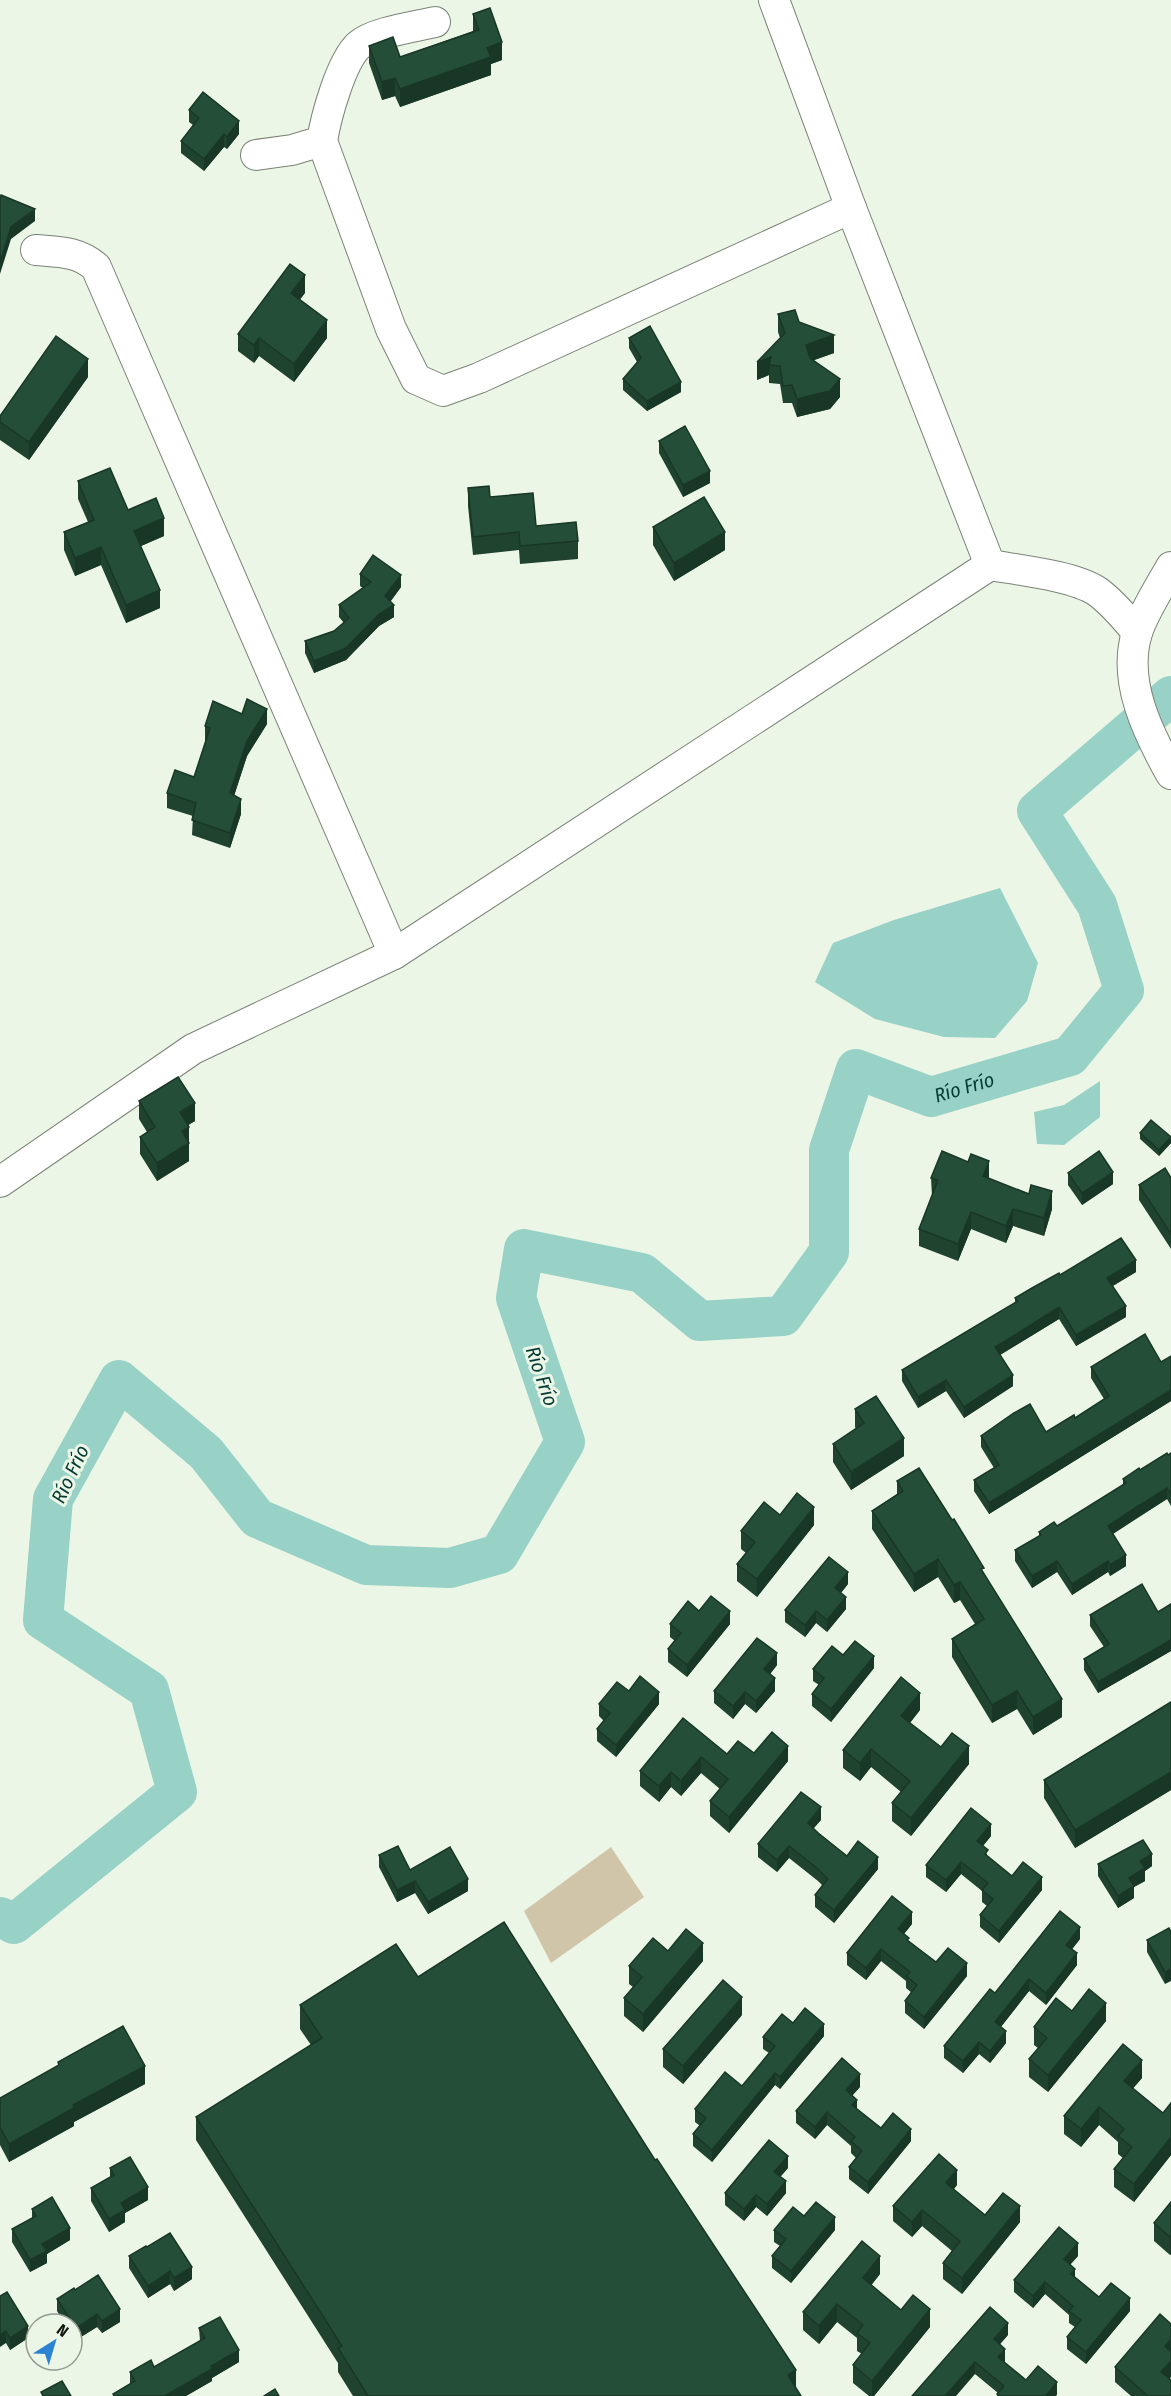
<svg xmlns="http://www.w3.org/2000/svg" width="1171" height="2396" viewBox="0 0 1171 2396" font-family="'Fira Sans Condensed',sans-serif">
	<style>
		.green { fill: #d0c5a9 }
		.water { fill: #98d1c6 }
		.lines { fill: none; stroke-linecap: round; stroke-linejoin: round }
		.river { stroke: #98d1c6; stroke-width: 40 }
		.minor-casing { stroke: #7a8375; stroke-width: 32 }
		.minor { stroke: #fff; stroke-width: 30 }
		.wall { fill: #1f432f }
		.shaded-wall { fill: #193726 }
		.building { fill: #244e37; stroke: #193726; stroke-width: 1.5 }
		.labels { text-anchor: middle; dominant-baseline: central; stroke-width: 6; stroke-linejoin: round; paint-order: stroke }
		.water-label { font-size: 20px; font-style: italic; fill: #053b34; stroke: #ebf6e7 }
	</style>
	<rect width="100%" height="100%" fill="#ebf6e7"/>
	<!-- green -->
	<path class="green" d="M611,1847l33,50 -93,66 -27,-52z"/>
	<!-- water -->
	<g class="water">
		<path d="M1000,888l38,75 -11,38 -32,37 -51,-1 -69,-18 -60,-37 18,-39 61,-23z"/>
		<path d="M1100,1081v36l-36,28 -27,-1 -3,-32 30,-7z"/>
	</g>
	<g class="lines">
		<!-- river -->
		<path class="river" id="s1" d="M0,1917l14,7 163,-132 -28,-102 -106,-70 10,-121 66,-119 87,73 51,65 109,47 84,3 49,-14 66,-112 -49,-144 8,-49 118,24 58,48 83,-5 46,-64v-102l27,-81 75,28 139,-41 54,-66 -27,-85 -60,-94 134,-115"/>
		<!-- minor casing -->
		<g class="minor-casing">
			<g id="minor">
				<path d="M774,0l77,208 139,357"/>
				<path d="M435,22c-21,5 -61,10 -76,23 -18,16 -33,72 -37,96l69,188 25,50 27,12 36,-13 372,-170"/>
				<path d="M256,155l36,-5 30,-9"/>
				<path d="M1171,567c-10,18 -29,48 -34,66 -15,48 11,100 34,141"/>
				<path d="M394,954l596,-389c29,5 85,11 108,27 15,11 27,26 39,40"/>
				<path d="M0,1182l193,-133 201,-95 -298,-687c-18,-16 -37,-15 -60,-17"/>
			</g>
		</g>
		<!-- minor -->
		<use href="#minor" class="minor"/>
	</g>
	<!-- wall -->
	<g class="wall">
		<path d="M473,14l29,46 -11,4v11l-91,32 -5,-11 -13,4 -13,-37v-17l31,11 73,-26z"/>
		<path d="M189,110l50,24 -12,15 -3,-2 -20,24 -23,-18v-12l12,-16 -4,-3z"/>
		<path d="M305,293l-5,6 27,39 -33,44 -35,-26 -5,7 -16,-12v-17z"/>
		<path d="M778,314l21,8 35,31 -20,7 26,37 -10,12 -33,8 -5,-14h-9l-3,-19 -11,-1v-8l-12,5 23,-42 -2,-6z"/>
		<path d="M629,338l52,54 -34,19 -24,-21v-11l14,-17 -8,-14z"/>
		<path d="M88,377l-59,83 -29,-20v-24z"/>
		<path d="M659,441l51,42 -27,14 -24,-44z"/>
		<path d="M78,481l50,29 36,26 -23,10 19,62 -34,15 -25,-58 -26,11 -11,-26v-18l24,-10 -10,-23z"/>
		<path d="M468,488l22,9 46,29 42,15v18l-58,5 -1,-14 -46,5 -5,-49z"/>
		<path d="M653,527l72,23 -51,31 -21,-36z"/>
		<path d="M360,574l41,13 -11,15 4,15 -15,9 -33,34 -32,13 -9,-20v-12l29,-10 10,-8 -5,-6v-12l24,-17 -3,-2z"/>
		<path d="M242,714l25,10 -20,32 -13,40 7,18 -11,34 -38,-13 1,-19 -26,-8v-15l27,-16 12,-35 -1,-1v-15z"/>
		<path d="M139,1101l56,20 -7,4 1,2v34l-32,20 -17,-27v-17l7,-5 -8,-13z"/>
		<path d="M1140,1133l31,10 -12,13 -19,-17z"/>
		<path d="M1068,1173l45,11 -31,21 -14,-20z"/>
		<path d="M931,1178h58l63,31 -8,27 -31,-10 -7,17 -35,-14 -13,32 -39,-15v-17l13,-33z"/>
		<path d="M1171,1178v71l-32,-49v-15z"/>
		<path d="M1136,1272l-23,14 13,31 -50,29 -17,-27 -59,36 13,31 -49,32 -18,-27 -28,17 -16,-27v-11l113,-67v-5l45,-23z"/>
		<path d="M1171,1356v45l-182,113 -15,-23v-11l20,-12 -13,-21v-11l65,-4 29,-14 29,-19 -13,-21v-11l70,-5z"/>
		<path d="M855,1409l49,47 -53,34 -18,-28v-18l23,-15 -1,-2z"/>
		<path d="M1171,1453v53l-4,-7 -54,35 13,32 -16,10 -2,-4 -36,23 -15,-23 -25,16 -17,-27v-11l24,-14v-4l18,-6 66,-41v-6z"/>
		<path d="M897,1481l87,93 78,143 -29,18 -16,-26 -25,14 -40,-66v-18l23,-15 -15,-24 -6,3 -16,-26 -24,15 -42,-63v-18l25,-17z"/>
		<path d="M780,1515l34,10 -57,72 -20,-16v-17l9,-11 -5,-4v-18z"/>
		<path d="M848,1584l-7,9 5,16 -19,23 -11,-9 -11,14 -20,-15v-12z"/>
		<path d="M1171,1604v47l-73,42 -14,-23v-11l20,-12 -14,-21v-11l68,-3z"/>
		<path d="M699,1611l31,13 -43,53 -19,-15v-13l7,-8 -5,-4v-13z"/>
		<path d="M843,1655l31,13 -43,54 -19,-16v-12l7,-9 -6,-4v-12z"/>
		<path d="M777,1665l-7,9 5,17 -19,22 -11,-9 -12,15 -19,-16v-12z"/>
		<path d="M629,1691l30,13 -43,53 -19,-16v-12l7,-8 -5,-5v-12z"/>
		<path d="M1171,1702v88l-96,58 -31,-50v-18z"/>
		<path d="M920,1710l-10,13 31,24 28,17 -58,72 -19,-15v-18l9,-11 -30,-25 -11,14 -17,-13v-18z"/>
		<path d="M683,1718l44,36 27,-1 34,8 -59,72 -19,-17v-15l10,-12 -19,-16 -20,23 -10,-9 -12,15 -19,-16v-15z"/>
		<path d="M821,1820l-8,8 34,28 31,13 -44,54 -19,-16v-12l7,-10 -4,-4 -29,-23 -12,14 -19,-15v-13z"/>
		<path d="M991,1836l-8,10 5,11 24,19 30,14 -43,53 -19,-16v-12l7,-9 -5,-4v-11l-21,-17 -15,18 -20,-15v-12z"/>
		<path d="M379,1855l31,15 58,21 -40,23 -13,-21 -18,9 -18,-35z"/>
		<path d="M1098,1864l54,2 -7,5v10l-11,6v11l-16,10 -20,-32z"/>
		<path d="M912,1924l-8,10 5,7 27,21 31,14 -43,53 -19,-16v-12l7,-8 -6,-5v-7l-25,-20 -15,19 -19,-15v-12z"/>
		<path d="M1171,1932l-6,52 -18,-32v-12z"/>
		<path d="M1080,1939l-8,10 5,16 -31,40 -17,-14 -28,36 5,16 -16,20 -11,-9 -16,19 -19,-15v-12l51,-53z"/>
		<path d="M668,1951l35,10 -60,71 -19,-16v-18l9,-11 -4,-3v-18z"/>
		<path d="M418,1977l378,411 5,8h-448l-15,-24v-9l-142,-223v-23l115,-72 -11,-16v-24z"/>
		<path d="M1072,2011l34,10 -58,71 -19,-15v-18l9,-11 -4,-3v-18z"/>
		<path d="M742,2015l-59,69 -20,-17v-18z"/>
		<path d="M793,2023l31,13 -44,53 -5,-4 -63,77 -19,-16v-12l7,-8 -5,-4v-13l47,-23 27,-33 -6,-4v-12z"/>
		<path d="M58,2062l87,22 -71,38v4l-65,36 -9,-17v-47l58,-32z"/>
		<path d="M1142,2078l-9,10 30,25 8,-10v52l-37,47 -20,-15v-18l9,-11 -5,-4v-12l-19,-17 -18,22 -17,-13v-18z"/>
		<path d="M860,2087l-8,9 5,13 24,19 30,13 -43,53 -19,-15v-12l7,-9 -5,-5v-7l-24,-21 -12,14 -19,-16v-12z"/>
		<path d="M110,2168l38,32 -23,13v9l-16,10 -18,-31v-13l19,-11z"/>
		<path d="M788,2168l-8,9 6,16 -19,23 -11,-9 -12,14 -19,-16v-12z"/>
		<path d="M957,2185l-3,4 31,26 35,7 -58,72 -19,-15v-16l9,-12 -30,-25 -10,11 -19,-16v-15z"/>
		<path d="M1171,2202v52l-1,1 -16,-14v-18z"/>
		<path d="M32,2209l38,31 -23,14v9l-17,9 -18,-30v-13l20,-11z"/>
		<path d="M804,2216l31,14 -44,53 -19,-15v-12l8,-10 -6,-4v-12z"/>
		<path d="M147,2247l45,32 -18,12 -4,-7 -22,14 -19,-30v-12z"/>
		<path d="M1078,2256l-8,9 5,12 24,20 31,14 -44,53 -19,-15v-12l8,-10 -6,-4v-8l-24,-21 -12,14 -19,-16v-12z"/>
		<path d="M880,2274l-9,11 30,25 29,17 -56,69h-5l-16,-13v-18l9,-11 -5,-3v-13l-20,-16 -18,22 -16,-14v-18z"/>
		<path d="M75,2290l45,32 -18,11 -5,-6 -21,13 -4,-5v-11h-7l-8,-13v-12z"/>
		<path d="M0,2296l28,42 -18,12 -4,-7z"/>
		<path d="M199,2328l40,34 -27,16v3l-26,15h-73v-2l17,-10v-12l24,-5 46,-26z"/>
		<path d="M1008,2335l-8,9 5,17 -1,1 22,18 31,14 -1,2h-59l1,-3 -23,-19 -63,22z"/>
		<path d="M1115,2367l54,12 2,17h-40l-16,-14z"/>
	</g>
	<!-- shaded-wall -->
	<g class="shaded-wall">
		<path d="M502,42v18l-11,4v11l-91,32v-18l87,-41z"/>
		<path d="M395,78v18l-13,4v-18z"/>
		<path d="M239,121v13l-12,15v-12z"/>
		<path d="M224,134v13l-20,24v-12z"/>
		<path d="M35,209v12l-24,18 -11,35v-12l11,-35z"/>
		<path d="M305,275v18l-14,18v-18z"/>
		<path d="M327,320v18l-33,44v-18z"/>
		<path d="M834,335v18l-28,10v-18z"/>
		<path d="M259,338v18l-5,7v-18z"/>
		<path d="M771,357l-2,18 -12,5v-18z"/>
		<path d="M88,359v18l-59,83v-18z"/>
		<path d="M840,379v18l-10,12 -33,8v-18z"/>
		<path d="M681,382v10l-34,19v-10z"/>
		<path d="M710,471v12l-27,14v-12z"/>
		<path d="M164,518v18l-30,13v-18z"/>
		<path d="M725,532v18l-51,31v-18z"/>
		<path d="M101,547v18l-26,11v-18z"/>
		<path d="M401,575v12l-16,22v-13z"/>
		<path d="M160,590v18l-34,15v-18z"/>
		<path d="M394,605v12l-15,9 -33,34 -32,13v-12l65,-47z"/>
		<path d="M267,709v15l-20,32 -17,52v-15l17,-52z"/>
		<path d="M241,799v15l-11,34v-15z"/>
		<path d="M195,1103v18l-15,9v-18z"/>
		<path d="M189,1127v34l-32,20v-18l25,-32z"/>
		<path d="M1171,1137v6l-12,13v-6z"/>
		<path d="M989,1161v17l-6,-2z"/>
		<path d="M1113,1172v12l-31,21v-12z"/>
		<path d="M1052,1191v18l-8,27v-18z"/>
		<path d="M1013,1209v17l-7,17v-17z"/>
		<path d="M971,1212v17l-13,32v-17z"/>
		<path d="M1136,1260v12l-29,17v-11z"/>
		<path d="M1126,1306v11l-50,29v-11z"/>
		<path d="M1059,1307v12l-64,39v-11z"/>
		<path d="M1013,1375v11l-49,32v-11z"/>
		<path d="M946,1380v11l-28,17v-11z"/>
		<path d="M1171,1390v11l-182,113v-11z"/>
		<path d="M904,1438v18l-53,34v-18z"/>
		<path d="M1167,1488v11l-35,22 -24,16v-11l24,-16z"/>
		<path d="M814,1507v18l-57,72v-18z"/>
		<path d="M1126,1555v11l-16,10v-11z"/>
		<path d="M938,1559v18l-24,15v-18z"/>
		<path d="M1057,1561v11l-25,16v-12z"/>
		<path d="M1108,1561v11l-36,23v-11z"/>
		<path d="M848,1572v12l-13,16v-12z"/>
		<path d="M960,1582v18l-6,3v-18z"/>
		<path d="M846,1597v12l-19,23v-12z"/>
		<path d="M730,1611v13l-43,53v-12z"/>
		<path d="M816,1611v12l-11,14v-12z"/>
		<path d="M1171,1640v11l-73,42v-11z"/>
		<path d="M777,1653v12l-13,17v-13z"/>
		<path d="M874,1656v12l-43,54v-13z"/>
		<path d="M775,1678v13l-19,22v-12z"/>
		<path d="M1017,1691v18l-25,14v-18z"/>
		<path d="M659,1692v12l-43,53v-12z"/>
		<path d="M745,1692v12l-12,15v-13z"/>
		<path d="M920,1693v17l-19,24v-18z"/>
		<path d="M1062,1699v18l-29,18v-18z"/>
		<path d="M788,1746v15l-59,72v-16z"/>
		<path d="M969,1746v18l-58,72v-18z"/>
		<path d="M871,1749v18l-11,14v-18z"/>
		<path d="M701,1757v16l-20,23v-15z"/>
		<path d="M671,1772v15l-12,15v-16z"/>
		<path d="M1171,1772v18l-96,58v-18z"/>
		<path d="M821,1807v13l-13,15v-12z"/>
		<path d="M991,1824v12l-14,17v-12z"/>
		<path d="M789,1846v12l-12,14v-12z"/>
		<path d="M1152,1854v12l-7,5v10l-11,6v11l-16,10v-12l22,-35z"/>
		<path d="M878,1857v12l-44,54v-13z"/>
		<path d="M961,1862v12l-15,18v-12z"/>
		<path d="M1042,1877v13l-43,53v-12z"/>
		<path d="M468,1879v12l-40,23v-12z"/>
		<path d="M415,1881v12l-18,9v-12z"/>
		<path d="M912,1912v12l-14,17v-12z"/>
		<path d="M1080,1927v12l-14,18v-12z"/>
		<path d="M703,1943v18l-60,71v-18z"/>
		<path d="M881,1949v12l-15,19v-12z"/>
		<path d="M1077,1953v12l-31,40v-12z"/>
		<path d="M967,1963v13l-43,53v-12z"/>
		<path d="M1171,1969v12l-6,3v-12z"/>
		<path d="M1029,1979v12l-34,43v-12z"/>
		<path d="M742,1997v18l-59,69v-18z"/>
		<path d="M1106,2003v18l-58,71v-17z"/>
		<path d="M824,2024v12l-44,53v-12z"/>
		<path d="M1006,2031v12l-16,20v-12z"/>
		<path d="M979,2042v12l-16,19v-12z"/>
		<path d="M1142,2060v18l-18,21v-18z"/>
		<path d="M145,2066v18l-71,38v4l-65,36v-18l64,-39z"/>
		<path d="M775,2073v12l-63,77v-12z"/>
		<path d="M860,2074v13l-14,15v-12z"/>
		<path d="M857,2100v12l-5,-7z"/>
		<path d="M1099,2107v18l-18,22v-18z"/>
		<path d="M827,2112v13l-12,14v-12z"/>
		<path d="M911,2129v12l-43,53v-12z"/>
		<path d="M1171,2137v18l-37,47v-18z"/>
		<path d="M788,2156v12l-14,16v-12z"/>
		<path d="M957,2170v15l-11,13v-15z"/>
		<path d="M786,2181v12l-19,23v-12z"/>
		<path d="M148,2187v13l-23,13v9l-16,10v-13l12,-16z"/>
		<path d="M756,2195v12l-12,14v-12z"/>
		<path d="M1020,2206v16l-58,72v-16z"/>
		<path d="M922,2210v16l-10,11v-15z"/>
		<path d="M835,2217v13l-44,53v-12z"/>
		<path d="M70,2228v12l-23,14v9l-17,9v-12l12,-16z"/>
		<path d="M1171,2236v18l-1,1v-18z"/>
		<path d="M1078,2243v13l-14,15v-12z"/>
		<path d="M880,2256v18l-17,22v-18z"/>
		<path d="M192,2267v12l-18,12v-13z"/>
		<path d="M1075,2269v12l-4,-7z"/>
		<path d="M170,2271v13l-22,14v-12z"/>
		<path d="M1045,2282v12l-12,14v-12z"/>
		<path d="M1130,2298v13l-44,53v-12z"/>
		<path d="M837,2304v18l-18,22v-18z"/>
		<path d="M120,2309v13l-18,11v-12z"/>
		<path d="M930,2309v18l-56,69h-2v-15z"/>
		<path d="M97,2314v13l-21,13v-12z"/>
		<path d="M1008,2323v12l-14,16v-12z"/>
		<path d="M28,2326v12l-18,12v-12z"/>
		<path d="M6,2331v12l-6,4v-12z"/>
		<path d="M1171,2339v16l-6,-9z"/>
		<path d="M1005,2349v12l-7,8v-12z"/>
		<path d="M239,2350v12l-27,16v3l-26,15h-21l46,-30z"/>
		<path d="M1171,2361v16l-10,11v-16z"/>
		<path d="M975,2362v12l-19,22h-11z"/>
		<path d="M796,2370v23l-8,-18z"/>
		<path d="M1057,2382v12l-1,2h-10z"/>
	</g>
	<!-- building -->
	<g class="building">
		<path d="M490,8l12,34 -15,6 4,9 -91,32 -5,-11 -13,4 -13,-36 24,-9 7,20 79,-27 -6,-16z"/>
		<path d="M203,92l36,29 -12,16 -3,-3 -20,25 -23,-18 18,-23 -10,-8z"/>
		<path d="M1,195l34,14 -24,18 -11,35v-63z"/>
		<path d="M290,264l15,11 -14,18 36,27 -33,44 -35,-26 -5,7 -16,-11z"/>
		<path d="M795,310l4,12 35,13 -28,10 4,13 30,21 -10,12 -33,8 -5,-14 -9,1 -3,-20 -11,-1 2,-8 -14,5 28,-29 -7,-19z"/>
		<path d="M650,326l31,56 -34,19 -24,-22 18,-21 -12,-20z"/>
		<path d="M56,336l32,23 -59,83 -29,-20v-6z"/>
		<path d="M685,426l25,45 -27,14 -24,-44z"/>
		<path d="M110,468l18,42 28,-12 8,20 -30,13 26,59 -34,15 -25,-58 -26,11 -11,-26 30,-12 -16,-39z"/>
		<path d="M489,486l1,11 43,-4 3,33 40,-4 2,19 -58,5 -1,-14 -46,5 -5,-49z"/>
		<path d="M704,497l21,35 -51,31 -21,-36z"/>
		<path d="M373,555l28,20 -16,21 9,9 -15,9 -33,34 -32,13 -9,-20 29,-10 15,-13 -10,-13 32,-23 -11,-8z"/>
		<path d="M247,699l20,10 -20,32 -17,52 11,6 -11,34 -38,-13 4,-17 -29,-10 8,-23 19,7 16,-49 -5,-2 8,-25 29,13z"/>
		<path d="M178,1077l17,26 -15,9 9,15 -7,4 7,12 -32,20 -17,-26 15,-10 -16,-26z"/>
		<path d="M1151,1120l20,17 -12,13 -19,-17z"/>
		<path d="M942,1151l26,11 3,-8 18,7 -6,15 46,18 2,-9 21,6 -8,27 -31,-9 -7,17 -35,-14 -13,32 -39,-15 19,-49 -7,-2z"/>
		<path d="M1099,1151l14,21 -31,21 -14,-20z"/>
		<path d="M1165,1168l6,10v56l-32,-49z"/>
		<path d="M1121,1238l15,22 -29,18 19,28 -50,29 -17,-28 -36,23 -28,17 18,28 -49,32 -18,-27 -28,17 -16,-27 116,-69 -3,-3 17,-10 27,-15 1,2z"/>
		<path d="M1145,1334l16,28 10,-6v34l-182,113 -15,-23 25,-15 -18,-29 33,-23 16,-9 16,28 28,-17 1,3 34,-22 -18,-29z"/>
		<path d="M876,1396l28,42 -53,34 -18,-28 31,-21 -9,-14z"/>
		<path d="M1167,1453l1,2 3,-2v42l-4,-7 -35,22 -24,16 18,29 -16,10 -2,-4 -36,23 -15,-23 -25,15 -17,-26 26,-15 -2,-3 15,-10 3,4 69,-43 -3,-4 16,-11 1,2z"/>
		<path d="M919,1468l33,52 2,-1 30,49 -3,1 81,130 -29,18 -16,-26 -25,14 -40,-66 32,-20 -24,-37 -6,3 -16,-26 -24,15 -42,-63 31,-20 -6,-10z"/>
		<path d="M797,1493l17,14 -57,72 -20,-15 18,-22 -14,-11 23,-29 16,13z"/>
		<path d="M829,1557l19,15 -13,16 11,9 -19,23 -11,-9 -11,14 -20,-15z"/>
		<path d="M1142,1584l16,28 13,-8v36l-73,42 -14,-23 25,-15 -19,-29z"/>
		<path d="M711,1596l19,15 -43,54 -19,-16 13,-16 -11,-9 18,-23 11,10z"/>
		<path d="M757,1638l20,15 -13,16 11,9 -19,23 -11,-9 -12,14 -19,-15z"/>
		<path d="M855,1641l19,15 -43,53 -19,-15 12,-16 -11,-9 19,-23 11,9z"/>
		<path d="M640,1676l19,16 -43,53 -19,-16 13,-16 -11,-9 18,-22 12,9z"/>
		<path d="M901,1677l19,16 -19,23 40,31 11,-14 17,13 -58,72 -19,-15 18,-22 -39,-32 -11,14 -17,-13z"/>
		<path d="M1171,1702v70l-96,58 -31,-50z"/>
		<path d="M683,1718l44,36 11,-13 16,12 18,-21 16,14 -59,71 -19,-16 18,-22 -27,-22 -20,24 -10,-9 -12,14 -19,-15z"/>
		<path d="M801,1792l20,15 -13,16 10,10 29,23 11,-15 20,16 -44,53 -19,-15 13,-16 -10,-10 -29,-23 -12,14 -19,-16z"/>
		<path d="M971,1808l20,16 -14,17 11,9 -3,4 27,22 11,-14 19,15 -43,54 -19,-16 13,-16 -11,-9 6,-7 -27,-21 -15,18 -20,-15z"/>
		<path d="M1143,1840l9,14 -12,7 5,7 -16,10 5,8 -16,10 -20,-32z"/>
		<path d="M398,1846l12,24 40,-23 18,32 -40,23 -13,-21 -18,9 -18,-35z"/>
		<path d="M892,1896l20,16 -14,17 11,9 -2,2 29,22 12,-14 19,15 -43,54 -19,-16 12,-16 -11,-9 4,-4 -29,-23 -15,19 -19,-15z"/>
		<path d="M1060,1911l20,16 -14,18 11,8 -31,40 -17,-14 -34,43 11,9 -16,20 -11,-9 -16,19 -19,-15 46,-57 5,4z"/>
		<path d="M504,1922l151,238 2,-1 139,211 -8,5 13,21h-433l-30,-48 4,-2 -146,-229 126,-79 -22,-33 96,-61 22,33z"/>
		<path d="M1169,1928l2,4v37l-6,3 -18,-32z"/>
		<path d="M686,1929l17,14 -60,71 -19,-16 18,-21 -13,-11 24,-28 15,13z"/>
		<path d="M723,1980l19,17 -59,69 -20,-17z"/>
		<path d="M1089,1989l17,14 -58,72 -19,-16 18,-21 -13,-11 22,-29 16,13z"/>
		<path d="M805,2008l19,16 -44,53 -5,-4 -63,77 -19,-16 13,-16 -11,-9 30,-37 17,14 33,-40 -12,-9 19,-23 11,9z"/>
		<path d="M123,2026l22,40 -72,39 1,3 -65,36 -9,-17v-29l59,-33 -1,-3z"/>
		<path d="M1123,2044l19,16 -18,21 39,32 8,-10v34l-37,47 -20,-15 18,-22 -14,-11 6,-7 -25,-22 -18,22 -17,-13z"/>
		<path d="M842,2058l18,16 -14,16 11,10 -5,5 29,23 12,-15 18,16 -43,53 -19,-15 13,-16 -11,-10 4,-4 -28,-25 -12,15 -19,-16z"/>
		<path d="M769,2140l19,16 -14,16 12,9 -19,23 -11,-9 -12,14 -19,-16z"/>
		<path d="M939,2154l18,16 -11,13 39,32 18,-22 17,13 -58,72 -19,-15 17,-22 -38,-31 -10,12 -19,-16z"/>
		<path d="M130,2157l18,30 -27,16 4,7 -16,9 -18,-31 23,-13 -4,-7z"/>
		<path d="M52,2197l18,31 -28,16 5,7 -17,9 -18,-31 24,-13 -4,-7z"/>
		<path d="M816,2202l19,15 -44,54 -19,-15 14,-17 -12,-9 19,-23 11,9z"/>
		<path d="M1171,2202v34l-1,1 -16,-14z"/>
		<path d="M1059,2227l19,16 -14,16 11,10 -4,5 28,23 12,-14 19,15 -44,54 -19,-15 14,-17 -12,-9 4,-5 -28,-24 -12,14 -19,-16z"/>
		<path d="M170,2233l22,34 -18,11 -4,-7 -22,15 -19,-30 17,-10 1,1z"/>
		<path d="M862,2241l18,15 -17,22 38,32 12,-15 17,14 -58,72 -19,-16 17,-22 -13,-10 6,-8 -26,-21 -18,22 -16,-14z"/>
		<path d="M98,2275l22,34 -18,12 -5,-7 -21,14 -19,-29 17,-11 1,2z"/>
		<path d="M7,2292l21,34 -18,12 -4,-7 -6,4v-39z"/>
		<path d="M990,2307l18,16 -14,16 11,10 -7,8 28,23 12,-14 19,16 -11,14h-47l-2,-2 7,-8 -29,-24 -30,34h-33z"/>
		<path d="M1160,2314l11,10v15l-6,7 6,6v9l-10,11 10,8v16h-23l-33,-29z"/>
		<path d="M220,2317l19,33 -28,16 1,3 -47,27h-51l-1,-2 22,-13 -5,-9 21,-12 3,7 51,-29 -6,-10z"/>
		<path d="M62,2381l9,15h-28l-2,-4z"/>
		<path d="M275,2389l4,7h-15z"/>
	</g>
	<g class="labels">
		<!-- water labels -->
		<g class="water-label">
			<text stroke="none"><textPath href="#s1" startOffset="2157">Río Frío</textPath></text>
			<text transform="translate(542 1376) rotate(71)">Río Frío</text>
			<text transform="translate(70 1474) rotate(-65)">Río Frío</text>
		</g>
	</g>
	<!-- north arrow -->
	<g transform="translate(54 2342) rotate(37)"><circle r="28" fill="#ebf6e7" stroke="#949c91" stroke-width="1.5"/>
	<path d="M0-4.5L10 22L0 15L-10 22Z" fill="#2c83d1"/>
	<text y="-9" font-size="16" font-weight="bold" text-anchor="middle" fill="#121510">N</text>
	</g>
</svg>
